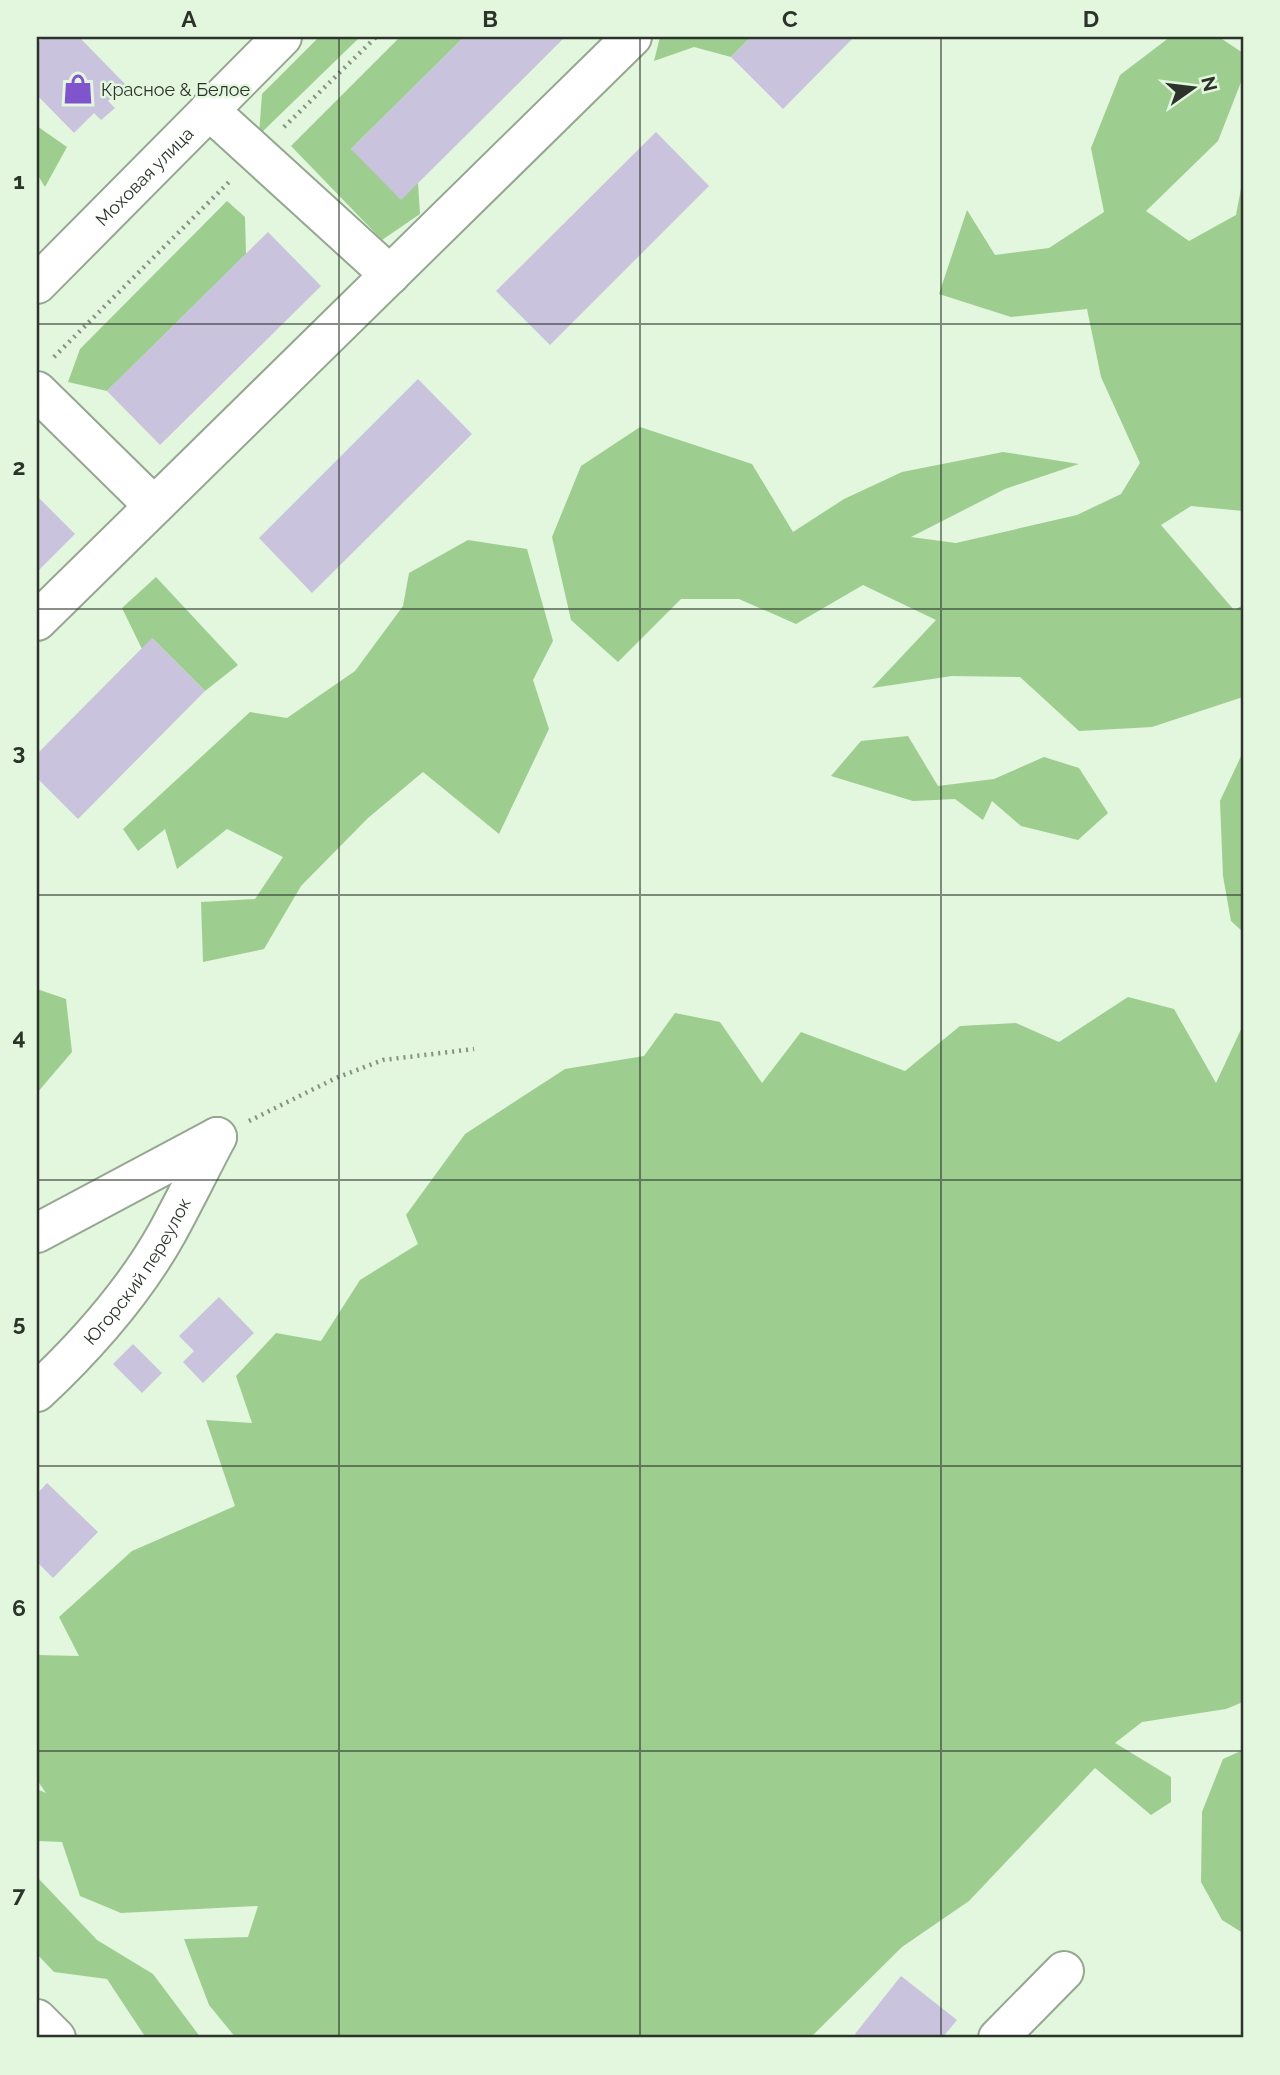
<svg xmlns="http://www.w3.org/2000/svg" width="1280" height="2075" viewBox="0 0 1280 2075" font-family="Raleway,sans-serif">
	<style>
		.green { fill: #9dce90 }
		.building { fill: #c9c3dd }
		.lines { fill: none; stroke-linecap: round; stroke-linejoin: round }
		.minor-casing { stroke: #96a791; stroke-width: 42 }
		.path { stroke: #859181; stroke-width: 4.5; stroke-dasharray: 2 5; stroke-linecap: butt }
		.minor { stroke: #fff; stroke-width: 38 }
		.grid { fill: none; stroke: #2c332a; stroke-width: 2; stroke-opacity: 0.55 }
		.labels { text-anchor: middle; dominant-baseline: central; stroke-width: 5; stroke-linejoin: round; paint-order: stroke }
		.poi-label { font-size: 18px; fill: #2c332a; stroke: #e3f6de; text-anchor: start }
		.street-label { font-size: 18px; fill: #2c332a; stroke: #e3f6de }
		.neatline { fill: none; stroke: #2c332a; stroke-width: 2.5 }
		.grid-label { font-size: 23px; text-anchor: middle; font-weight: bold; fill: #2c332a }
	</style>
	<rect width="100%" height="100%" fill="#e3f6de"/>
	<!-- green -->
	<g class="green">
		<path d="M319,37h41l-101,98 3,-41z"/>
		<path d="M400,37h64l-113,112 67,34 2,31 -38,26 -91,-94z"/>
		<path d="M660,37h91l-20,20 -37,-10 -40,14z"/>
		<path d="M1170,37h49l24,16v24l-25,64 -72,70 43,30 47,-26 7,-37v333l-52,-5 -30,19 73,85 9,-5v92l-91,30 -73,4 -59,-54 -68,-1 -80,12 64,-68 -73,-35 -67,39 -57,-25h-58l-63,63 -47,-42 -19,-83 29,-71 59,-39 112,37 41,68 51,-33 58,-27 101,-20 76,12 -74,25 -94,48 45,6 121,-28 44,-21 19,-31 -39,-86 -14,-68 -76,8 -72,-23 28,-84 28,45 54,-7 55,-36 -13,-64 29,-73z"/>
		<path d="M37,126l30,21 -22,40 -8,-13z"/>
		<path d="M227,201l18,16 1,37 -139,137 -39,-9 12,-33z"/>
		<path d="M468,540l59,9 26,92 -20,39 16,49 -50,105 -76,-62 -55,46 -67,68 -37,63 -61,13 -2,-60 54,-3 28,-42 -56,-28 -50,40 -12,-40 -27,22 -15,-22 127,-117 37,6 68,-47 48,-65 6,-33z"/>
		<path d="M156,577l82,88 -33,26 -52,-52 -11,10 -20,-41z"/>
		<path d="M908,736l30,50 56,-7 50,-22 35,11 29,45 -30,27 -57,-14 -29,-25 -9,19 -28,-21 -42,2 -82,-25 30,-35z"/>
		<path d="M1243,752v180l-12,-11 -8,-45 -3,-75z"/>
		<path d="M37,989l29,10 6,53 -35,41z"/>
		<path d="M1128,997l46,12 42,74 27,-58v677l-17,7 -84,13 -27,21 56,34v25l-20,13 -56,-47 -126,133 -67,46 -92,91h-574l-27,-33 -25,-66 64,-2 10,-31 -137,7 -41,-17 -18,-54 -25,-1v-52l9,4 -9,-13v-125l42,1 -20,-39 73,-66 103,-45 -29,-86 46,3 -16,-47 40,-43 45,8 39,-61 58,-36 -12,-29 59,-81 100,-65 79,-13 31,-43 45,9 42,61 39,-51 104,39 55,-45 56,-3 43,19z"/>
		<path d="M1243,1750v183l-21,-13 -21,-38 1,-70 21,-53z"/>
		<path d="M37,1877l60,63 56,34 48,64h-55l-39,-59 -53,-7 -17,-18z"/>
	</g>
	<!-- building -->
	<g class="building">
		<path d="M43,37h36l46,47 -17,17 7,7 -14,12 -7,-7 -20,20 -37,-38v-52z"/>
		<path d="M464,37h97l2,2 -162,161 -50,-51z"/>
		<path d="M751,37h103l-71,72 -52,-52z"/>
		<path d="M656,132l53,54 -159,159 -54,-54z"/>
		<path d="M268,232l53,54 -161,159 -53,-54z"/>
		<path d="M418,379l54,55 -160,159 -53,-55z"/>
		<path d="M37,496l38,38 -38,38z"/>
		<path d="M152,638l53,53 -127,128 -41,-41v-24z"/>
		<path d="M219,1297l35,36 -51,50 -20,-21 11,-11 -15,-15z"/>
		<path d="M133,1344l29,29 -20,20 -29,-29z"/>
		<path d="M47,1483l51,49 -45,46 -16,-16v-68z"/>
		<path d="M901,1976l56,44 -15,18h-81l-6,-4z"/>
	</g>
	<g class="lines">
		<!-- minor casing -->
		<g class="minor-casing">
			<g id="minor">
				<path d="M209,110l181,165"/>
				<path id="s1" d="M37,284l245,-247"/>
				<path d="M37,391l117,115"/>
				<path d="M37,621l595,-584"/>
				<path d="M37,1233l180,-96"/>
				<path id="s2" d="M37,1392c49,-46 97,-100 130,-159 17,-31 33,-64 50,-96"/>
				<path d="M37,2019l19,19"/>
				<path d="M998,2038l66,-67"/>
			</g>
		</g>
		<!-- path -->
		<g class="path">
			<path d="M284,127l92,-90"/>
			<path d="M54,357l177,-177"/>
			<path d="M249,1121l87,-43 47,-18 91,-11"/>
		</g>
		<!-- minor -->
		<use href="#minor" class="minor"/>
	</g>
	<!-- grid -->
	<path class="grid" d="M339,37v2001M640,37v2001M941,37v2001M37,324h1206M37,609h1206M37,895h1206M37,1180h1206M37,1466h1206M37,1751h1206"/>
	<!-- icons -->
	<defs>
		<g id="shop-bare" transform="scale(2.415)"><path d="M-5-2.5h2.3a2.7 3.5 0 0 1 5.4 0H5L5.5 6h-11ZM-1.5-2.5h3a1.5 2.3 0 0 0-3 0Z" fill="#7f54cd" stroke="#e3f6de" stroke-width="2.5" paint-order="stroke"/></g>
	</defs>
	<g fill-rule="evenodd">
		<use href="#shop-bare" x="78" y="89"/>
	</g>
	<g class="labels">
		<!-- poi labels -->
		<g class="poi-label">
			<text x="101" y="89">Красное &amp; Белое</text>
		</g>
		<!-- street labels -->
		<g class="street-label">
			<text stroke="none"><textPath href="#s1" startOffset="152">Моховая улица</textPath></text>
			<text stroke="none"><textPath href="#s2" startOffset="158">Югорский переулок</textPath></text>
		</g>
	</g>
	<!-- border -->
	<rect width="1280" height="2075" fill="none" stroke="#e3f6de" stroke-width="77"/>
	<!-- north arrow -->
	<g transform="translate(1193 88) rotate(76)" stroke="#e3f6de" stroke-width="5" paint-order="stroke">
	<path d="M0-5L12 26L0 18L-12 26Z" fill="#2c332a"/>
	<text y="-10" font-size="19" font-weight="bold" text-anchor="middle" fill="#2c332a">N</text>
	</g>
	<rect x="38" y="38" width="1204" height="1998" class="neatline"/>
	<g class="grid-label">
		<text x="189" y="27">A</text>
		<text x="490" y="27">B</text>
		<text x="790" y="27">C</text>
		<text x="1091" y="27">D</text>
		<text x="19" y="189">1</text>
		<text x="19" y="475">2</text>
		<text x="19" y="760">3</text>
		<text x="19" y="1045">4</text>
		<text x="19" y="1331">5</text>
		<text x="19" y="1616">6</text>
		<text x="19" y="1902">7</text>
	</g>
</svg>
